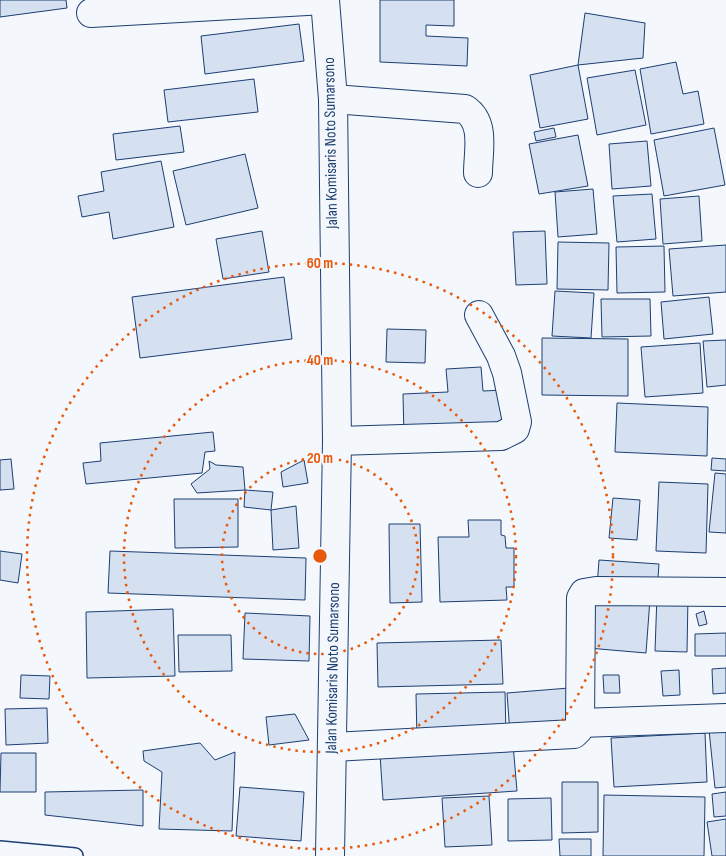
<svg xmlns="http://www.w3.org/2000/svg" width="726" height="856" viewBox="0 0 726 856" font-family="'Sofia Sans Condensed',sans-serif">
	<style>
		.building { fill: #d5e0f0; stroke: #1d3f73 }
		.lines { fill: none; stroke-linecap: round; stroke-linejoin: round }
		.service-casing { stroke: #1d3f73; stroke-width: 18 }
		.minor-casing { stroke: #1d3f73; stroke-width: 30 }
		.tertiary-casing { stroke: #1d3f73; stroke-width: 30 }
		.service { stroke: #f4f7fb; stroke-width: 15 }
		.minor { stroke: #f4f7fb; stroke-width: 28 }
		.tertiary { stroke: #f4f7fb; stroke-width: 28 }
		.ring { fill: none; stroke: #e8590c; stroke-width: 2.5; stroke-dasharray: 2.5 5 }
		.labels { text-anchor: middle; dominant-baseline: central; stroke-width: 4; stroke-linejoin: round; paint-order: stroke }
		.street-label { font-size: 16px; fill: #1d3f73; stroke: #f4f7fb }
		.centre { fill: #e8590c; stroke: #f4f7fb; stroke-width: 2.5 }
		.ring-label { font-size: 15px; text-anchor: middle; font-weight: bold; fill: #e8590c; stroke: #f4f7fb; stroke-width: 4; stroke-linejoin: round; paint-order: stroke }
	</style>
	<rect width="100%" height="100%" fill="#f4f7fb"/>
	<!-- building -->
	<g class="building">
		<path d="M0,0h66l1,8 -67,9z"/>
		<path d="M380,0h74v26l-28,-1v11l42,2 -1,28 -87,-4z"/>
		<path d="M585,13l60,10 -2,35 -65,7z"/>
		<path d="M299,24l5,37 -99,13 -4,-38z"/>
		<path d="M676,62l7,32 15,-3 6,33 -53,10 -11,-65z"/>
		<path d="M578,65l10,54 -48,9 -10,-53z"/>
		<path d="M635,70l11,55 -49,10 -10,-57z"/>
		<path d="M254,79l4,33 -90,10 -4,-32z"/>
		<path d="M180,126l4,26 -68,8 -3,-26z"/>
		<path d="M554,128l2,9 -20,4 -2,-9z"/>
		<path d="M714,128l11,57 -61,11 -10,-56z"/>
		<path d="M578,135l10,51 -49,8 -10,-50z"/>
		<path d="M647,141l4,45 -39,3 -3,-45z"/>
		<path d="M245,154l13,54 -72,17 -13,-54z"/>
		<path d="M161,161l13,66 -61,12 -4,-27 -27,5 -4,-21 26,-5 -3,-19z"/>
		<path d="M593,189l4,45 -39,3 -3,-45z"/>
		<path d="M652,194l4,45 -39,3 -4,-46z"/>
		<path d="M699,196l3,45 -39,3 -3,-45z"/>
		<path d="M262,231l7,41 -46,7 -7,-40z"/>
		<path d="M545,231l2,53 -31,1 -3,-53z"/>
		<path d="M558,242l51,1 -1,47 -51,-1z"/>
		<path d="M726,245v47l-53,4 -4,-47z"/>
		<path d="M664,246l1,46 -48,1 -1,-46z"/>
		<path d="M284,277l8,62 -152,19 -8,-61z"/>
		<path d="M555,291l39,2 -3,45 -39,-2z"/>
		<path d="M709,297l4,37 -49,5 -3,-37z"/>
		<path d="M601,299h49l1,37 -49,1z"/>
		<path d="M387,329l39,1 -1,33 -39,-1z"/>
		<path d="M542,338l86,1v57l-86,-1z"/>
		<path d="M726,340v45l-19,2 -4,-46z"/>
		<path d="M700,343l3,50 -58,4 -4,-50z"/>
		<path d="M481,367l2,24 21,-1 2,42 -102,5 -1,-43 45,-2 -2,-23z"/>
		<path d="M617,403l91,4 -1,49 -92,-4z"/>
		<path d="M213,432l2,19 -10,1 -3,21 -116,11 -3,-21 18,-2 -1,-18z"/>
		<path d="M712,458l14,1v12l-15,-1z"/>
		<path d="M11,459l3,30 -14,1v-30z"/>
		<path d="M304,460l4,23 -25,4 -2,-15z"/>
		<path d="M209,461l7,4 27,2 2,23 -48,3 -6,-9 19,-15z"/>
		<path d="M715,473l11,1v59l-17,-1z"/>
		<path d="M659,482l49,2 -2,69 -50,-2z"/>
		<path d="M245,490l28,2 -2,18 -27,-3z"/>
		<path d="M613,498l27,2 -3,40 -28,-2z"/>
		<path d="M174,499h64v48l-63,1z"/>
		<path d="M296,506l3,42 -26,2 -2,-40z"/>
		<path d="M468,520h33v15l4,1 1,12h8v39h-8l1,13 -67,2 -2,-65h31z"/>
		<path d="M389,524h31l2,78 -32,1z"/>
		<path d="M0,551l22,3 -4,29 -18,-3z"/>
		<path d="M110,551l196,7 -1,42 -197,-7z"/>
		<path d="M599,560l60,4 -2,27 -60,-4z"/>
		<path d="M592,595l58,4 -4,54 -58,-5z"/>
		<path d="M657,595l31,1 -1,56 -32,-1z"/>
		<path d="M173,609l2,67 -88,2 -1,-66z"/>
		<path d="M704,611l3,13 -8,2 -3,-12z"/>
		<path d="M245,613l65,3 -1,45 -66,-2z"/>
		<path d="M726,633v23h-31v-22z"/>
		<path d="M178,635h53l1,36 -53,1z"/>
		<path d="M501,640l2,44 -125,3 -1,-44z"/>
		<path d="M726,668v25l-13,1 -1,-25z"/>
		<path d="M679,670l1,25 -17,1 -2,-25z"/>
		<path d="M21,675l29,1 -1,23 -29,-1z"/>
		<path d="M603,675h16l1,18h-16z"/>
		<path d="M569,688l2,42 -61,4 -3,-41z"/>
		<path d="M505,692l1,45 -89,2 -1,-45z"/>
		<path d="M47,708l1,35 -42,2 -1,-36z"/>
		<path d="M295,714l14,26 -40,5 -3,-28z"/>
		<path d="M726,728v59l-11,1 -6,-58z"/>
		<path d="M705,733l2,49 -93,5 -3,-49z"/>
		<path d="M200,743l15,17 20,-8 -3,79 -73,-2 3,-57 -18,-11 -1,-10z"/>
		<path d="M513,744l4,47 -134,9 -3,-46z"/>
		<path d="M1,753h35v39h-36z"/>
		<path d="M562,782h36v50l-36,1z"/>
		<path d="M240,787l64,5 -3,49 -65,-5z"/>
		<path d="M143,790v36l-98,-11v-23z"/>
		<path d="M726,792v24l-12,1 -2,-23z"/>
		<path d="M604,795l101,2 -1,59h-101z"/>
		<path d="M489,796l3,49 -47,2 -3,-49z"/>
		<path d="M551,798l1,42 -44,1v-42z"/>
		<path d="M726,819v37h-14l-5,-34z"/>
		<path d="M559,839h32v17h-31z"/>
	</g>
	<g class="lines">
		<!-- service casing -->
		<g class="service-casing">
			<path id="service" d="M0,849l75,7"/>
		</g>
		<!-- minor casing -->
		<g class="minor-casing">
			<g id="minor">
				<path d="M91,13l234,-13"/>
				<path d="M333,99l132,10c21,14 13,42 13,64"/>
				<path d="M337,441l164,-5 14,-7 2,-7 -10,-49 -6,-17 -22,-41"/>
				<path d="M580,723l146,-5"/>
				<path d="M333,747l241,-13 5,-5 1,-6 1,-125 3,-5 12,-2 130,1"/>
			</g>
		</g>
		<!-- tertiary casing -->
		<g class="tertiary-casing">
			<path id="tertiary" d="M325,0l8,99 4,342 -7,415"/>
		</g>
		<!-- service -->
		<use href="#service" class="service"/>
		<!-- minor -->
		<use href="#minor" class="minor"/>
		<!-- tertiary -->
		<use href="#tertiary" class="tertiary"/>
	</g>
	<!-- distance rings -->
	<g class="ring">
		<circle cx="320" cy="556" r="98"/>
		<circle cx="320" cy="556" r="196"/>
		<circle cx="320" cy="556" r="293"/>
	</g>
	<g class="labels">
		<!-- street labels -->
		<g class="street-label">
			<text transform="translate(331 143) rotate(-91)">Jalan Komisaris Noto Sumarsono</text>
			<text transform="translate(333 668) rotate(-89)">Jalan Komisaris Noto Sumarsono</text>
		</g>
	</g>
	<circle cx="320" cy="556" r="8" class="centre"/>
	<g class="ring-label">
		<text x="320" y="268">60 m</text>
		<text x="320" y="365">40 m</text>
		<text x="320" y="463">20 m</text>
	</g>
</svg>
